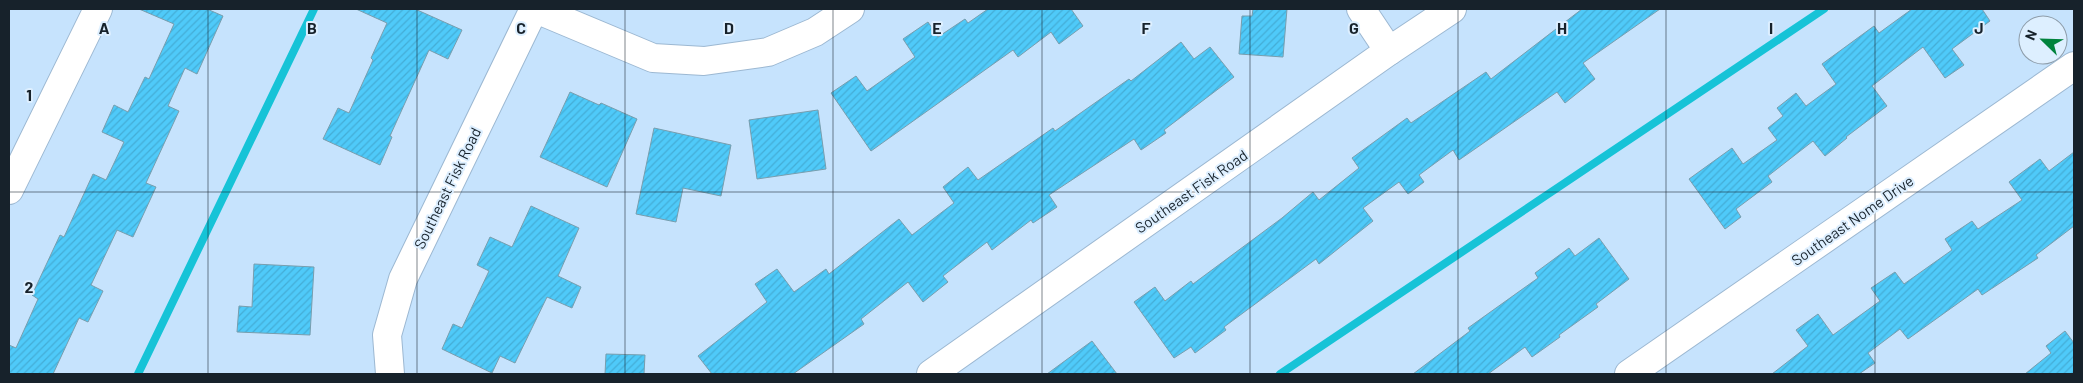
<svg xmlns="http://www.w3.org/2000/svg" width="2083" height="383" viewBox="0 0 2083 383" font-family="Barlow,sans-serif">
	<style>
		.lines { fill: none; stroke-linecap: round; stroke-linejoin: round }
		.stream { stroke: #16c3d7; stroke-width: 8 }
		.building { fill: url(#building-hatch); stroke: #789eae }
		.minor-casing { stroke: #9cb8d2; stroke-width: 30 }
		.minor { stroke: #fff; stroke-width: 28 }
		.grid { fill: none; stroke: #17222b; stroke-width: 1; stroke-opacity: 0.55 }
		.labels { text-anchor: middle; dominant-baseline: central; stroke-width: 4; stroke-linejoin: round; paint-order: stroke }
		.street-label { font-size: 15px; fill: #17222b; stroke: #ddefff }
		.grid-label { font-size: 16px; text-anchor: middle; font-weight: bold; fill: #17222b; stroke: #ddefff; stroke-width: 4; stroke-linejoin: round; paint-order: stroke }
	</style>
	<defs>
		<pattern id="building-hatch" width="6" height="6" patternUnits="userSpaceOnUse" patternTransform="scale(1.25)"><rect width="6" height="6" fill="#4fcaf9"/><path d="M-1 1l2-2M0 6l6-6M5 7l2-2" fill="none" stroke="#44add6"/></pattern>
	</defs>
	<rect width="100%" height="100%" fill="#c6e3fd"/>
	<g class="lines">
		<!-- stream -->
		<g class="stream">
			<path d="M138,374l176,-365"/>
			<path d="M1280,374l544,-365"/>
		</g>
	</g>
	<!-- building -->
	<g class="building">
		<path d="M139,9h68l16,7 -26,58 -12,-6 -17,38 11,5 -33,72 10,4 -23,50 -16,-7 -26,55 12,6 -15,31 -9,-4 -26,56h-44v-29l7,3 22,-49 -6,-4 28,-60 4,2 29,-63 13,6 18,-38 -22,-10 12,-27 14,7 17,-35 4,2 25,-55z"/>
		<path d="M356,9h59l47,21 -14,29 -19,-9 -39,86 2,1 -12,28 -57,-26 15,-31 11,5 24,-53 -2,-2 16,-35z"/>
		<path d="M988,9h83l12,17 -24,18 -8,-12 -33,25 -5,-7 -142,101 -40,-58 25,-17 11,15 48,-34 -12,-18 25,-17 10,15 27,-18 3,4z"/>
		<path d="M1253,9h34l-4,48 -44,-3 3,-38h10z"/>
		<path d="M1582,9h78l-77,54 12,16 -30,24 -8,-11 -98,68 -6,-10 -34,25 5,7 -16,12 -9,-12 -36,26 10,13 -54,43 -3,-5 -92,68 2,3 -31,23 -4,-6 -17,11 -40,-56 21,-15 10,14 26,-20 2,3 89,-66 31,-26 6,8 40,-32 -7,-10 55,-40 4,5 75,-51 5,7z"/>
		<path d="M1912,9h70l8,12 -38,28 12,16 -19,13 -22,-31 -51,39 15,20 -41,31 1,1 -22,18 -12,-15 -45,35 4,6 -36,27 5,8 -16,12 -36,-50 43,-31 11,16 34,-24 -9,-12 15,-12 -6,-8 19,-15 10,13 30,-22 -14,-20 52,-38 5,7z"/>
		<path d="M1181,42l13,17 16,-12 24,30 -70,53 2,3 -25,17 -7,-11 -85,56 8,12 -24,16 -2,-3 -39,30 -5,-8 -44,34 5,6 -25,20 -15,-20 -47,37 3,5 -71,50h-81l-14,-18 69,-54 -12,-18 22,-15 17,23 32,-23 3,5 70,-55 13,16 42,-32 -11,-16 25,-20 10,13 75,-52 2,3 74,-52 2,2z"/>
		<path d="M570,92l29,13 2,-2 36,16 -30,68 -67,-30z"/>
		<path d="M818,110l8,59 -69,10 -8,-59z"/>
		<path d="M654,128l77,17 -10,51 -38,-8 -7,34 -40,-8z"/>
		<path d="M2074,152v74l-38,29 2,3 -56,37 -4,-6 -70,50 -8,-10 -32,24 7,10 -16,11h-87l36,-28 -12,-16 22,-16 15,21 47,-34 -9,-13 24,-16 9,12 48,-34 -7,-11 27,-18 6,8 44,-29 -13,-18 31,-23 9,12z"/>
		<path d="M531,206l48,22 -21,48 23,11 -9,21 -25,-11 -32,66 -15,-7 -8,17 -50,-24 11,-25 9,4 27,-57 -12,-6 13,-28 22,10z"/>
		<path d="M1599,238l30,41 -33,25 2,3 -39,28 1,2 -28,20 -7,-10 -37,27h-75l57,-43 -2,-3 70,-50 -3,-5 34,-25 6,8z"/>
		<path d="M254,264l60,3 -4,68 -73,-3 2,-26 13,1z"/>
		<path d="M2065,331l9,12v31h-49l26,-21 -5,-7z"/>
		<path d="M1092,341l25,33h-70z"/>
		<path d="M606,354l39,1 -1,19h-39z"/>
	</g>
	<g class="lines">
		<!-- minor casing -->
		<g class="minor-casing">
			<g id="minor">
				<path d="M536,9l117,49 51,3 64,-9 47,-20 35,-23"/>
				<path d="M1361,9l28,42"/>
				<path d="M9,190l89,-181"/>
				<path d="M390,374l-3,-39 16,-56 131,-270"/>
				<path d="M931,374l458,-323 63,-42"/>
				<path d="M1629,374l445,-308"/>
			</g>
		</g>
		<!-- minor -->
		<use href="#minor" class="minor"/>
	</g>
	<!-- grid -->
	<path class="grid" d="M208,9v365M417,9v365M625,9v365M833,9v365M1042,9v365M1250,9v365M1458,9v365M1666,9v365M1875,9v365M9,192h2065"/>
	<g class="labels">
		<!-- street labels -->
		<g class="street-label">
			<text transform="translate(447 188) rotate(-64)">Southeast Fisk Road</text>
			<text transform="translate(1191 191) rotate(-35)">Southeast Fisk Road</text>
			<text transform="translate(1852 220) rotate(-35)">Southeast Nome Drive</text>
		</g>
	</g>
	<g class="grid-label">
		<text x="104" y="34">A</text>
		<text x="312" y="34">B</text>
		<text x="521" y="34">C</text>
		<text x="729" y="34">D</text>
		<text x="937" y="34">E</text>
		<text x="1146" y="34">F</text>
		<text x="1354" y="34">G</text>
		<text x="1562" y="34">H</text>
		<text x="1771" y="34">I</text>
		<text x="1979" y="34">J</text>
		<text x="29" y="101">1</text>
		<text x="29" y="293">2</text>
	</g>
	<!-- border -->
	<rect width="2083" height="383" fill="none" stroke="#17222b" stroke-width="20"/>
	<!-- north arrow -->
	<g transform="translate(2043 40) rotate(293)"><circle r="24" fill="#ddefff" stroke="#8e9daa"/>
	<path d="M0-4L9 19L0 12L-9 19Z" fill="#00833d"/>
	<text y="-8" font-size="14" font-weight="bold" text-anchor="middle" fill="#17222b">N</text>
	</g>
</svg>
